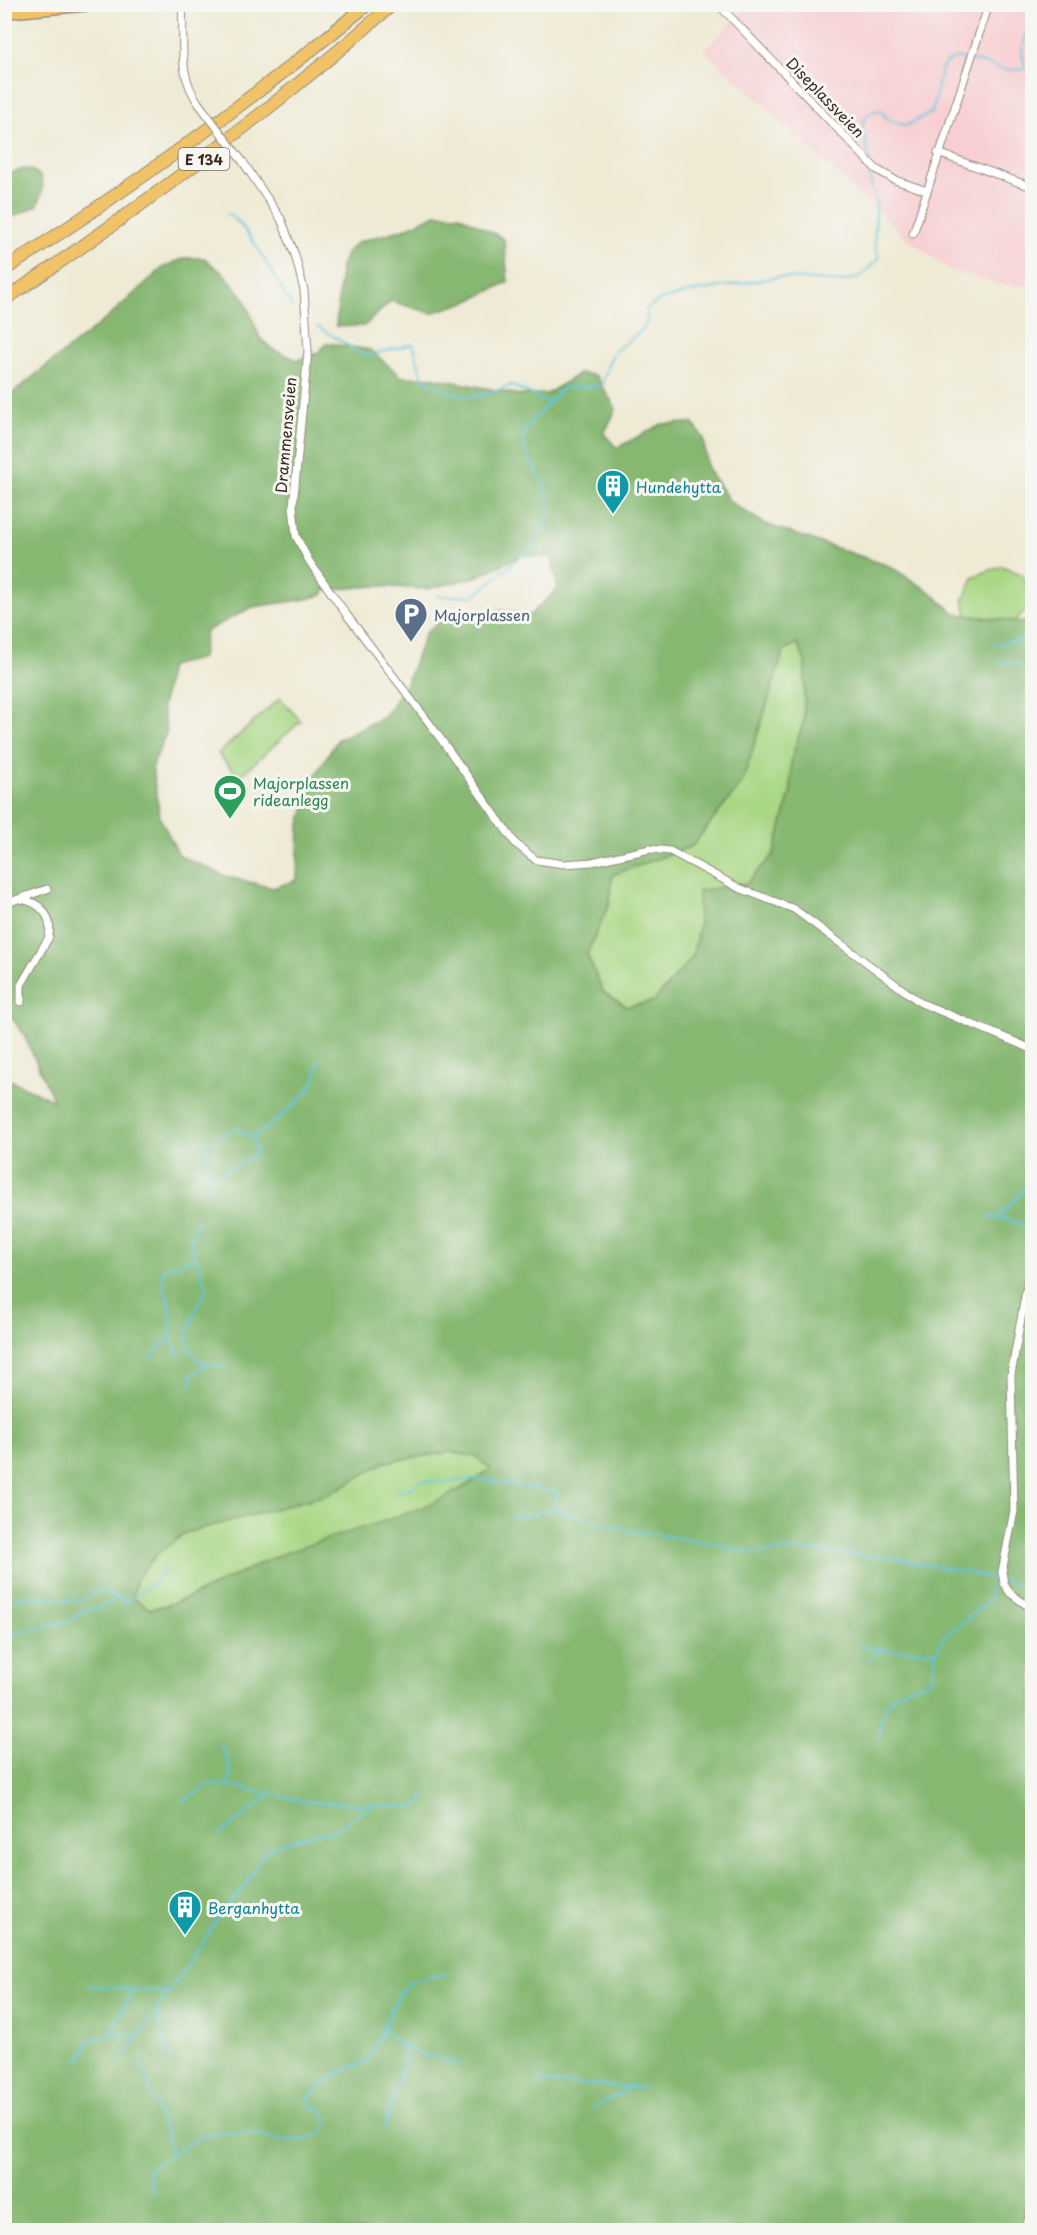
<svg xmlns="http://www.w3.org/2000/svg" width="1037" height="2235" viewBox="0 0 1037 2235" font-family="'Playpen Sans',sans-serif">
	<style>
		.built { fill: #f7cfd2 }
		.green { fill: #a9d784; stroke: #728051; stroke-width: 1.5 }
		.forest { fill: #86b872; stroke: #607148; stroke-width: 1.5; fill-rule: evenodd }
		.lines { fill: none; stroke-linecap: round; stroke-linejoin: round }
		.stream { stroke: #5fc5dd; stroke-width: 2 }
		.minor-casing { stroke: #948a79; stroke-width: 9 }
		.primary-casing { stroke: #948a79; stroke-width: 13 }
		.trunk-casing { stroke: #948a79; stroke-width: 14 }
		.minor { stroke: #fff; stroke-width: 7 }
		.primary { stroke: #f1c369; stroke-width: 10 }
		.trunk { stroke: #f1c369; stroke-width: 12 }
		.minor-bridge-casing { stroke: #948a79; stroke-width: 9; stroke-linecap: butt }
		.minor-bridge { stroke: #fff; stroke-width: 7 }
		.labels { text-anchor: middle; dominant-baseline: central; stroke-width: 6; stroke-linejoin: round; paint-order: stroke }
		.shield { fill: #f6f6f2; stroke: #73675e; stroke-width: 1.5 }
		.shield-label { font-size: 14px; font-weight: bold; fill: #3b2a1e }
		.street-label { font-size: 15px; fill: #3b2a1e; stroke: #f6f6f2 }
		.culture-label { font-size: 15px; fill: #0d838f; stroke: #f6f6f2; text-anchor: start }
		.service-label { font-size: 15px; fill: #4e5e75; stroke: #f6f6f2; text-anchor: start }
		.leisure-label { font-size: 15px; fill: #27864d; stroke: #f6f6f2; text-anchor: start }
	</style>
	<rect width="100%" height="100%" fill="#f6f6f2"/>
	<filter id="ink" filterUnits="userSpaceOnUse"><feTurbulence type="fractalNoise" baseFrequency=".0167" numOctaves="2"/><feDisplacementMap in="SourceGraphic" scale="12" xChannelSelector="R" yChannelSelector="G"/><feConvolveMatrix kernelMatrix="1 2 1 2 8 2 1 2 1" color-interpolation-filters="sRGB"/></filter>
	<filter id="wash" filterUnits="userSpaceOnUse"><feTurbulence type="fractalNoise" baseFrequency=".008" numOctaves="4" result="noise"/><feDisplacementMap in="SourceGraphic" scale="24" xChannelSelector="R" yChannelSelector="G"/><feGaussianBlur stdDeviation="1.35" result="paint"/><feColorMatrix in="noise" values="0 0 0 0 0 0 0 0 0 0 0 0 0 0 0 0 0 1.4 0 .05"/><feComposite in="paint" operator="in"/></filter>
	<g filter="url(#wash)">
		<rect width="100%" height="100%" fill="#eeead4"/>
		<!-- built -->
		<path class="built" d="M750,5h282v281l-31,-1 -51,-15 -46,-34 -200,-186z"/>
		<!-- green -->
		<g class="green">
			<path d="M1002,566l21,9 8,22 -5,13 -24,23 -34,-16 -5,-17 11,-24z"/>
			<path d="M797,642l8,19 -1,59 -13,41v30l-17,63 -26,29 -49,9v35l-7,31 -38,43 -27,6 -24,-15 -17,-37 24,-53 2,-27 80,-29 50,-63 42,-133z"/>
			<path d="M280,698l21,23 -62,56 -21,-23z"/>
			<path d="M450,1452l27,5 14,11c-59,48 -141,60 -211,87 -44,16 -83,45 -130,54l-18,-11 5,-20 21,-25 27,-20 144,-39 56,-32z"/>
		</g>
		<!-- forest -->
		<g class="forest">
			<path d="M25,169c22,3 20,20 12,37l-32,14v-46z"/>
			<path d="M436,214l23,1 45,24 4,43 -39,19 -38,12 -40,-12 -27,25h-28l5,-59 6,-15 11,-10 46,-13z"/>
			<path d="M185,258h19l21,17 19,23 16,40 12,11 25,11 21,-7 9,-10 43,7 32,27 33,1 84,17 28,-1 33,-21 16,3 20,33 -12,25 13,14 45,-24 30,-1 11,14 5,33 22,32 35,22 124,42 40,25 27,23 76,9v1607h-1027l-1,-1150h6l44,21 -31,-68 -16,-22 -2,2v-614l101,-80 58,-52zM522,555l30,2 6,32 -28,26 -31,-4 -52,4 -22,19 -18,48 -23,35 -46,22 -25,40 -14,49 -2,52 -24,8 -48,-12 -46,-21 -19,-37 -8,-51 15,-36 -5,-23 8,-42 32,-8 4,-27 46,-24 56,-8 16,-5v-4l52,-4 51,3 49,-12zM797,643l8,18 -1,59 -13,41v30l-17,63 -27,29 -49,8 1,36 -7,31 -38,43 -27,6 -24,-15 -16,-38 23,-52 2,-27 80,-29 50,-63 42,-133zM450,1452l26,5 14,12c-58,47 -141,59 -210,86 -44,17 -83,45 -130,54l-18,-11 5,-20 21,-25 27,-20 144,-39 56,-32z"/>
		</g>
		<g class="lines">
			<!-- stream -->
			<g class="stream">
				<path d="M870,160l-8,-32 3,-11 9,-6h7l8,9 17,6 26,-14 9,-41c12,-26 45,-4 65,-1 6,0 13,0 19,-1l-3,-19 10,-32"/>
				<path d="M228,214c18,7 53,75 64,93"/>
				<path d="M317,326l48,30 48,-12 10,35c39,19 47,24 88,6l39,18"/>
				<path d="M438,596h36l58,-49 16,-29 1,-19 -7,-19 -15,-24 -4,-17 3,-11 37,-40 38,-2c5,-10 6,-24 12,-32 10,-15 40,-20 33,-44l14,-10 26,-7 92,-16 62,5 18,-4 21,-19c-8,-20 -2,-36 -3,-56 -2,-14 -9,-23 -7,-38"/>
				<path d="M995,645l37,-7"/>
				<path d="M997,661l35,5"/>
				<path d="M216,1173l16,-4 24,-15 -3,-17c17,-10 54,-39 62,-58 3,-8 1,-13 7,-21"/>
				<path d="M210,1188c2,-15 -5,-27 -5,-41l29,-19 19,9"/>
				<path d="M987,1216l29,6 16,9"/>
				<path d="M998,1218l27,-29 4,-25 3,-1"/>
				<path d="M198,1221l-7,22 16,47c-9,15 -31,54 -10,69 7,5 19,6 27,8"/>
				<path d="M179,1355l-9,-18 2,-22 -10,-38 2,-9 27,-8 5,-4"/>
				<path d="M150,1358l20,-21"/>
				<path d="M191,1386l1,-12 17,-11"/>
				<path d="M395,1492l16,-4 10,-7 27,1 31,-3 78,13 -4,17 73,21 86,13 38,10 50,-3 93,8 86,17 53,14"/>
				<path d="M512,1517l15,-1 26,-7"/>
				<path d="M4,1604c17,-16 57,0 77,-4 8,-2 13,-8 22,-9l23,11 30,-21 8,-14"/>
				<path d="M4,1636l67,-15 9,-9 18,-3 18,-10"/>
				<path d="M859,1646l34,5h44l5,-12 47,-38 4,-22"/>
				<path d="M869,1660l12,-10"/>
				<path d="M878,1738c7,-42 12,-45 53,-57l5,-29"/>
				<path d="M221,1745l10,24 -3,16"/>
				<path d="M181,1802l31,-18 16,1 80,17 107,5 7,-4 2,-9"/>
				<path d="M219,1835l50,-39"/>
				<path d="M89,1986l78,6"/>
				<path d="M157,2009l5,27 11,25"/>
				<path d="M384,2028c15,23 48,31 74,34"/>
				<path d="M110,2035l23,-46"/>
				<path d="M123,2058l86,-124 8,-17 29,-32 14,-26 11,-11 12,-6 53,-12 36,-25"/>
				<path d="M79,2061l9,-19 22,-7h28"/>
				<path d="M140,2062l32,90"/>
				<path d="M539,2082l104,6"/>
				<path d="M593,2108l30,-16 7,-7"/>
				<path d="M385,2127l19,-66 -4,-18"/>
				<path d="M153,2193l-5,-24 52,-32 23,-4 30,1 24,6h27l16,-5 8,-12 -6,-12 -12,-5 -1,-8 20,-20 40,-18 30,-66 12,-13 36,-7"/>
			</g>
		</g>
	</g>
	<g filter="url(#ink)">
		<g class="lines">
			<!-- minor casing -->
			<g class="minor-casing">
				<g id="minor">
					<path d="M182,4c3,37 -6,68 17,100"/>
					<path d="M718,4l158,165 19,11 32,11"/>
					<path d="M938,153l94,34"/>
					<path d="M243,162l38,57 14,36 9,35 4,61 -15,155 3,30 13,25 37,53 84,110 86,120 20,16 28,4 28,-2 58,-13 20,2 69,37 55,21 127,94 111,46"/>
					<path d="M913,234l76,-230"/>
					<path d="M20,899c20,3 33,16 29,38l-28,48v17"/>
					<path d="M4,904l43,-15"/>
					<path d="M1032,1257l-21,118 3,136 -12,61 2,11 6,10 22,16"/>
					<path d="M1026,2230l6,-27"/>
				</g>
			</g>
			<!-- primary casing -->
			<g class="primary-casing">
				<path id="primary" d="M4,13l100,-9"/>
			</g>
			<!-- trunk casing -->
			<g class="trunk-casing">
				<g id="trunk">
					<path d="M4,270c127,-82 248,-170 364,-266"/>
					<path d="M4,300c136,-91 266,-188 389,-296"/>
				</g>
			</g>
			<!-- minor -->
			<use href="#minor" class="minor"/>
			<!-- primary -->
			<use href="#primary" class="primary"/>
			<!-- trunk -->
			<use href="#trunk" class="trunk"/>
			<!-- minor-bridge casing -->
			<g class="minor-bridge-casing">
				<path id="minor-bridge" d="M199,104l44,58"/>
			</g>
			<!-- minor-bridge -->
			<use href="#minor-bridge" class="minor-bridge"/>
		</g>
	</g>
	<!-- icons -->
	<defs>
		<g id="building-pin" transform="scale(1.725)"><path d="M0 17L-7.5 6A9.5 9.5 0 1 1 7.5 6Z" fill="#0f9aa8" stroke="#f6f6f2"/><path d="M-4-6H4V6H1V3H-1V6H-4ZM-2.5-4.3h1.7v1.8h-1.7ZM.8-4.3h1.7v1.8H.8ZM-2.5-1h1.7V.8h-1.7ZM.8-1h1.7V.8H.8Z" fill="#fff"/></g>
		<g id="parking-pin" transform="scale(1.725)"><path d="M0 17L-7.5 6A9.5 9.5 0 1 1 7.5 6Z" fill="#5c6f8a" stroke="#f6f6f2"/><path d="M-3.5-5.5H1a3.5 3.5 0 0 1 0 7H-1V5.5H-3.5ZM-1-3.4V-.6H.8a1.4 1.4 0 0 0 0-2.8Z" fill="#fff"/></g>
		<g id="stadium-pin" transform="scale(1.725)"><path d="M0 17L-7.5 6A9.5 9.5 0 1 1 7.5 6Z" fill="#2e9e5b" stroke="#f6f6f2"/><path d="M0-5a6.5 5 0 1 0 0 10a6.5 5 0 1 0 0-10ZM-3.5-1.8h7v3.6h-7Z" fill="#fff"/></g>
	</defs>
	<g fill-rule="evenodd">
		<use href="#building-pin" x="613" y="486"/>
		<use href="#parking-pin" x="411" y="614"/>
		<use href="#stadium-pin" x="230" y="791"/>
		<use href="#building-pin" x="185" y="1907"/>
	</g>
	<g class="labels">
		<!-- shield labels -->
		<rect class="shield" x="178.5" y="148" width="51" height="22" rx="4.5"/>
		<g class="shield-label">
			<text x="204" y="159">E 134</text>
		</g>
		<!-- street labels -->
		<g class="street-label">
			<text transform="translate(826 97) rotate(46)">Diseplassveien</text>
			<text transform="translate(285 435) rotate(-85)">Drammensveien</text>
		</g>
		<!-- culture labels -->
		<g class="culture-label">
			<text x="636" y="486">Hundehytta</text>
			<text x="208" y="1907">Berganhytta</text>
		</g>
		<!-- service labels -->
		<g class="service-label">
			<text x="434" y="614">Majorplassen</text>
		</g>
		<!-- leisure labels -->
		<g class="leisure-label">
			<text x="253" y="782">Majorplassen<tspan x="253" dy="17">rideanlegg</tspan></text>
		</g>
	</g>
	<!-- margin -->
	<rect width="1037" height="2235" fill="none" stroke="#f6f6f2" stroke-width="24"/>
</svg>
